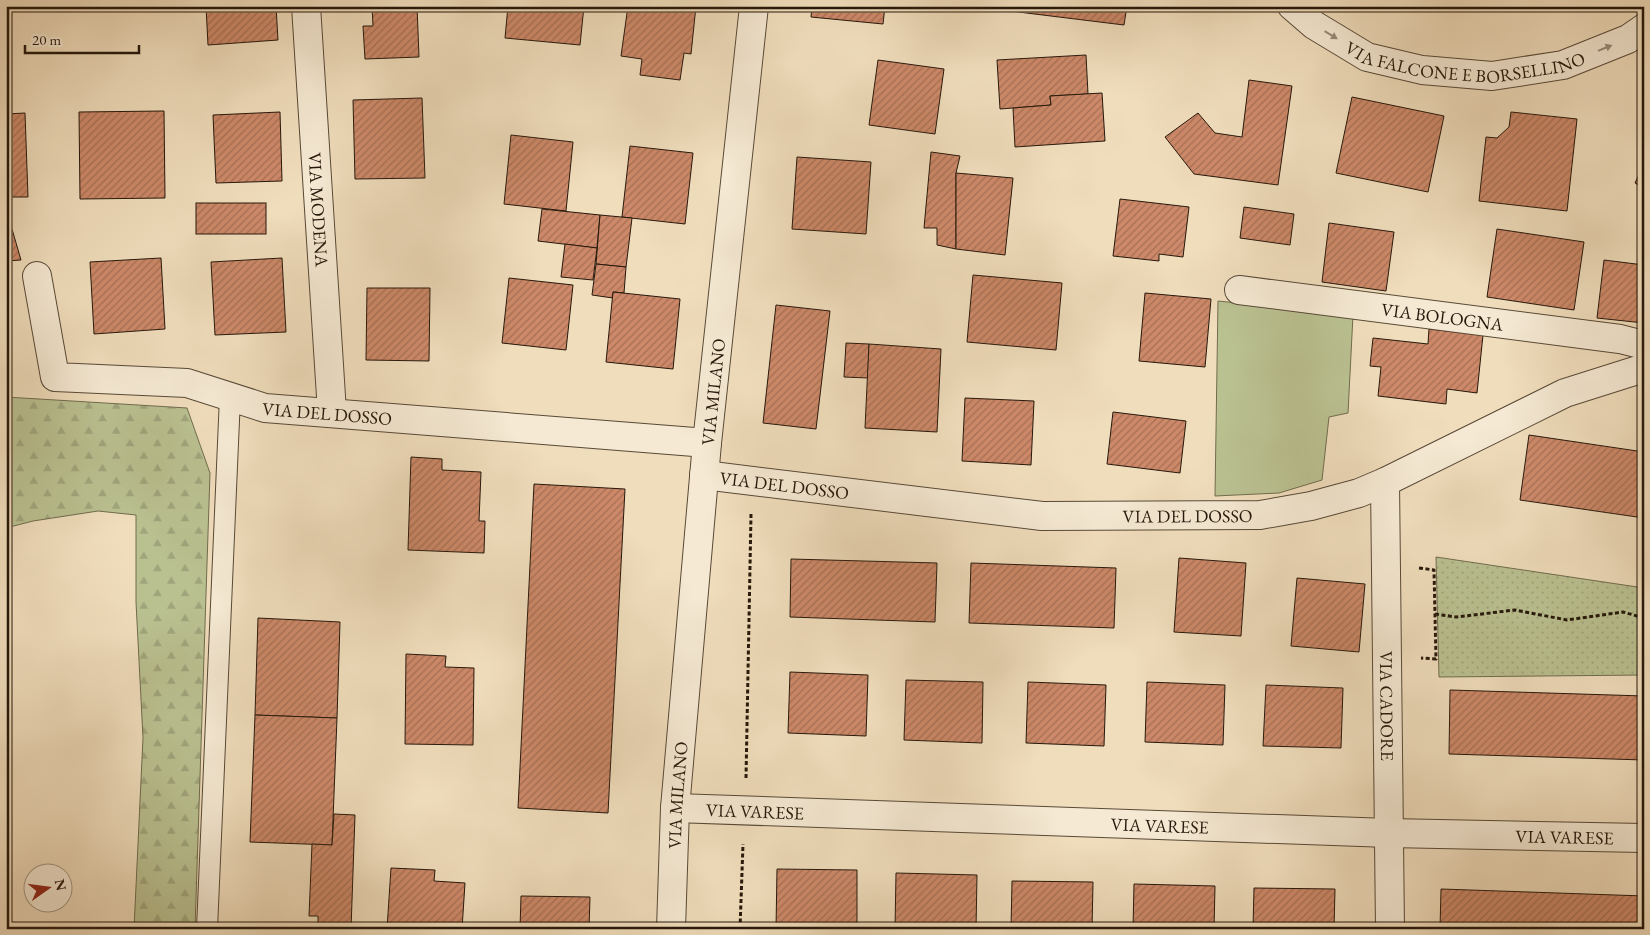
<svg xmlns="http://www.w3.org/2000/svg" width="1650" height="935" viewBox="0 0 1650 935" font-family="'EB Garamond',serif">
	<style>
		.grass { fill: #bac191; stroke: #706c4e }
		.forest { fill: url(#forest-firs); stroke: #706c4e }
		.park { fill: url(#park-dots); stroke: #706c4e }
		.building { fill: url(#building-hatch); stroke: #26180b }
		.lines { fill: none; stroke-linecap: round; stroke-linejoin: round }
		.lane-casing { stroke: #584937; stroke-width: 22 }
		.street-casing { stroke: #584937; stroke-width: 30 }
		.path { stroke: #26180b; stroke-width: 3; stroke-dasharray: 4 2.5; stroke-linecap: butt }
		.lane { stroke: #f5e9d3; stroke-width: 20 }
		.street { stroke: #f5e9d3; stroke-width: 28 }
		.oneway { fill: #988b79 }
		.labels { text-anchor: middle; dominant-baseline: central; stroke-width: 5; stroke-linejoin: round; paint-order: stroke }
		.street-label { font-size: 18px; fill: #26180b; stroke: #f5e9d3 }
	</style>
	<defs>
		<pattern id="forest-firs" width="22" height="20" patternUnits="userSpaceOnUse" patternTransform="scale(1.25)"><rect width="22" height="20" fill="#bac191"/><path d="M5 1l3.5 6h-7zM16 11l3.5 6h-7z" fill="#a0a57c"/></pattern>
		<pattern id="park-dots" width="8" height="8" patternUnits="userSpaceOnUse" patternTransform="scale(1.25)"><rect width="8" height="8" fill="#bac191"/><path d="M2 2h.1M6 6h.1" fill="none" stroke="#a0a57c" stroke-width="1.8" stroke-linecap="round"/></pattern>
		<pattern id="building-hatch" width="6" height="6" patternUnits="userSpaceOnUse" patternTransform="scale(1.25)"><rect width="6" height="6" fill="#cd8969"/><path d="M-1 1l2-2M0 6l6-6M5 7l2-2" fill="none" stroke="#a66f55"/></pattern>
	</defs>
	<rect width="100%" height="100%" fill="#f0ddbc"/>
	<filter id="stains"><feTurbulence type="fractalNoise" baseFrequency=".004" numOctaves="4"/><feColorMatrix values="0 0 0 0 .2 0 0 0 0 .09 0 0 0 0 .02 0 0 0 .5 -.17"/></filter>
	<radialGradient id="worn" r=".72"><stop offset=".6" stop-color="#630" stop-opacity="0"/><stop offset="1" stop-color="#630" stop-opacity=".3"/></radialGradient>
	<!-- grass -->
	<path class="grass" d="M1218,301l135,14 -5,98 -19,4 -7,63 -43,13 -64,3z"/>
	<!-- forest -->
	<path class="forest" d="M6,397l181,11 23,65 -15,456h-61l9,-191 -7,-136v-87l-38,-4 -65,10 -27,7z"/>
	<!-- park -->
	<path class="park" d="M1436,557l208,31v87l-205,2z"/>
	<!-- building -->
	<g class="building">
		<path d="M206,6h70l2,34 -70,5z"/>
		<path d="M372,6h45l2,51 -54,2 -2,-33h10z"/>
		<path d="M508,6h76l-4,39 -75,-7z"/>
		<path d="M628,6h68l-5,48 -7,-1 -4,27 -40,-5 2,-16 -21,-3z"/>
		<path d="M812,6h73l-2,18 -72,-7z"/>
		<path d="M995,6h132l-3,19 -130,-16z"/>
		<path d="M1086,55l2,39 -38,2 1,9 -51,4 -3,-49z"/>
		<path d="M878,60l66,9 -9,65 -66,-9z"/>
		<path d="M1249,80l43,6 -14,99 -84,-11 -29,-37 33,-24 17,20 27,4z"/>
		<path d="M1102,93l3,48 -90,6 -2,-39 38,-3 -1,-9z"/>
		<path d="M1352,97l92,19 -16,76 -92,-19z"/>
		<path d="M422,98l3,80 -70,1 -2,-79z"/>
		<path d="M164,111l1,87 -85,1 -1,-87z"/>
		<path d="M280,112l2,69 -66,2 -3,-68z"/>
		<path d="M1511,112l66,7 -10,92 -88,-10 7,-64 11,1 12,-11z"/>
		<path d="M25,113l3,84h-22v-83z"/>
		<path d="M511,135l62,7 -7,69 -62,-7z"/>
		<path d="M630,146l63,7 -8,71 -63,-7z"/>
		<path d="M931,152l29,4 -4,17v76l-19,-4v-17h-13z"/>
		<path d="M797,157l74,5 -5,72 -74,-5z"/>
		<path d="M1644,164v24l-9,-5z"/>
		<path d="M956,173l57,5 -8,77 -49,-6z"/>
		<path d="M1120,199l69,8 -6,50 -24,-3v7l-46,-5z"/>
		<rect x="196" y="203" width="70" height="31"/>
		<path d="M1244,207l50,7 -4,31 -50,-7z"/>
		<path d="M542,209l58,6 -3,33 -59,-7z"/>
		<path d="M600,215l32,3 -6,49 -30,-3z"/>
		<path d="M1329,223l65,9 -8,59 -64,-9z"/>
		<path d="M12,229l9,31 -15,1v-31z"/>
		<path d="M1497,229l87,13 -10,68 -87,-13z"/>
		<path d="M565,244l32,4 -4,32 -32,-3z"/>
		<path d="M161,258l4,71 -71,5 -4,-72z"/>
		<path d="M282,258l4,74 -71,3 -4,-73z"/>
		<path d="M1604,260l40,5v58l-47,-5z"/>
		<path d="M596,264l30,3 -2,26 -11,-1v6l-21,-3z"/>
		<path d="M973,275l89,8 -6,67 -89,-8z"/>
		<path d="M509,278l64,7 -7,65 -64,-7z"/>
		<path d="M367,288h63l-1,73 -63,-1z"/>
		<path d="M613,292l67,7 -7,70 -67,-7z"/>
		<path d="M1145,293l66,6 -6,68 -66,-6z"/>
		<path d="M776,305l54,6 -14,118 -53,-6z"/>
		<path d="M1429,329l54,6 -6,58 -30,-4 -1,15 -68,-8 3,-29 -11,-1 3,-28 55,6z"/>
		<path d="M846,343l23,1 -1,34 -24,-1z"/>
		<path d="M869,344l72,5 -4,83 -72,-4z"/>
		<path d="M965,398l69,3 -3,64 -69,-4z"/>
		<path d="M1113,412l73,9 -6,52 -73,-9z"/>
		<path d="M1529,435l115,17v66l-124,-18z"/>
		<path d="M411,457l31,2v11l39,2 -2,49h6l-1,32 -76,-3z"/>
		<path d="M534,484l91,5 -17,324 -90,-5z"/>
		<path d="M1179,558l67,5 -5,73 -67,-4z"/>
		<path d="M791,559l146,4 -2,59 -145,-5z"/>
		<path d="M971,563l145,5 -2,60 -145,-5z"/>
		<path d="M1297,578l68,6 -6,68 -68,-6z"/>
		<path d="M258,618l82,4 -3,96 -82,-3z"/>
		<path d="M406,654l40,2 -1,11 29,1 -1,77 -68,-1z"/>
		<path d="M790,672l78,3 -2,61 -78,-3z"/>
		<path d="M906,680l77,2 -1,61 -78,-3z"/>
		<path d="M1028,682l78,3 -2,61 -78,-3z"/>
		<path d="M1147,682l78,3 -2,60 -78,-3z"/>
		<path d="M1266,685l77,3 -2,60 -78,-2z"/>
		<path d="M1450,690l194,6v64l-195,-6z"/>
		<path d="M255,715l82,3 -5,127 -82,-3z"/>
		<path d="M334,814l21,1 -4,114h-33v-13h-9l3,-72 20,1z"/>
		<path d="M391,868l44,2 -1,11 31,2 -3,46h-75z"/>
		<path d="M777,869l80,1v59h-81z"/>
		<path d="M896,873l81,2 -1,54h-81z"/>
		<path d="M1012,881l81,1 -1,47h-81z"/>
		<path d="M1134,884l81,2 -1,43h-81z"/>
		<path d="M1254,888l81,1 -1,40h-81z"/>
		<path d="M1441,889l203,7v33h-204z"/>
		<path d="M521,896l69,1 -1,32h-69z"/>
	</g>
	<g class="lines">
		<!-- lane casing -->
		<g class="lane-casing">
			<path id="lane" d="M207,929l23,-532"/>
		</g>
		<!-- street casing -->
		<g class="street-casing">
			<g id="street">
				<path id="s1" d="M306,6l26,406"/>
				<path id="s2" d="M1292,6l22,19 53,32 55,13 70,6 71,-11 65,-26 16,-11"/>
				<path id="s3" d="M37,276l18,101 132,6 78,25 442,35"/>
				<path id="s4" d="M1239,290l381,49 24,6"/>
				<path id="s5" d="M704,475l338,41 218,-1 51,-9 48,-13 26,-11 180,-89 79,-25"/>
				<path id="s6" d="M1385,482l5,447"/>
				<path id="s7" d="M675,808l714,25 255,5"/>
				<path id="s8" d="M671,929l4,-121 32,-365 47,-437"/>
			</g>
		</g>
		<!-- path -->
		<g class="path">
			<path d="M1419,568l15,2 2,89 -15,-1"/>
			<path d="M1435,614l21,3 59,-7 52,10 56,-8 21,6"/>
			<path d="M746,778l5,-264"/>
			<path d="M740,929l3,-85"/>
		</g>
		<!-- lane -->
		<use href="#lane" class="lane"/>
		<!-- street -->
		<use href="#street" class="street"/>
	</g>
	<!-- one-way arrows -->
	<defs><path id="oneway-solid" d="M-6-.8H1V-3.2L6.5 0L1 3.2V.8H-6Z" transform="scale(1.25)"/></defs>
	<g class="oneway">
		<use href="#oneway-solid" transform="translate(1331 35) rotate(31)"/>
		<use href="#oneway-solid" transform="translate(1605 48) rotate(-22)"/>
	</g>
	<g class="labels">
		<!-- street labels -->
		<g class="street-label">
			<text stroke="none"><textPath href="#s2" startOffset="190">VIA FALCONE E BORSELLINO</textPath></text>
			<text stroke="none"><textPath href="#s1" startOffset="204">VIA MODENA</textPath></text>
			<text stroke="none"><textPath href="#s4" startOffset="205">VIA BOLOGNA</textPath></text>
			<text stroke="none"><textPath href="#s8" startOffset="539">VIA MILANO</textPath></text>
			<text stroke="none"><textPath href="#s3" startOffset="379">VIA DEL DOSSO</textPath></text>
			<text stroke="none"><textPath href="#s5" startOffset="81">VIA DEL DOSSO</textPath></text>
			<text stroke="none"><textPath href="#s5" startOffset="486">VIA DEL DOSSO</textPath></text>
			<text stroke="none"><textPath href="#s6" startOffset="224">VIA CADORE</textPath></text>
			<text stroke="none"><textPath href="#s8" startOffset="134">VIA MILANO</textPath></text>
			<text stroke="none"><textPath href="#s7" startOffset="80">VIA VARESE</textPath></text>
			<text stroke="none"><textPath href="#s7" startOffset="485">VIA VARESE</textPath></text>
			<text stroke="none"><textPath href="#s7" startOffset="890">VIA VARESE</textPath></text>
		</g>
	</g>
	<!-- margin -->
	<rect width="1650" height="935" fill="none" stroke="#f0ddbc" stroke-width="25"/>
	<rect x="8" y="8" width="1635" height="920" fill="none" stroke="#26180b" stroke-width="2.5"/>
	<rect x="12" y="12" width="1625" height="910" fill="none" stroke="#26180b"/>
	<!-- north arrow -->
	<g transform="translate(48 888) rotate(76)"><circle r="24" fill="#f5e9d3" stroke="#a29583"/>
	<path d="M0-4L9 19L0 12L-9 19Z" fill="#8f2418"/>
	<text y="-8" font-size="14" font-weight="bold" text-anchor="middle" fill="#26180b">N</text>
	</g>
	<!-- scale -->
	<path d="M25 45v8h114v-8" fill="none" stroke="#26180b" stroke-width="2.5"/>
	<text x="32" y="45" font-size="15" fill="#26180b" stroke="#f5e9d3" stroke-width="4" paint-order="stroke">20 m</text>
	<rect width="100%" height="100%" filter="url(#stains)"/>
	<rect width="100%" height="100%" fill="url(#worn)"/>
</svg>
